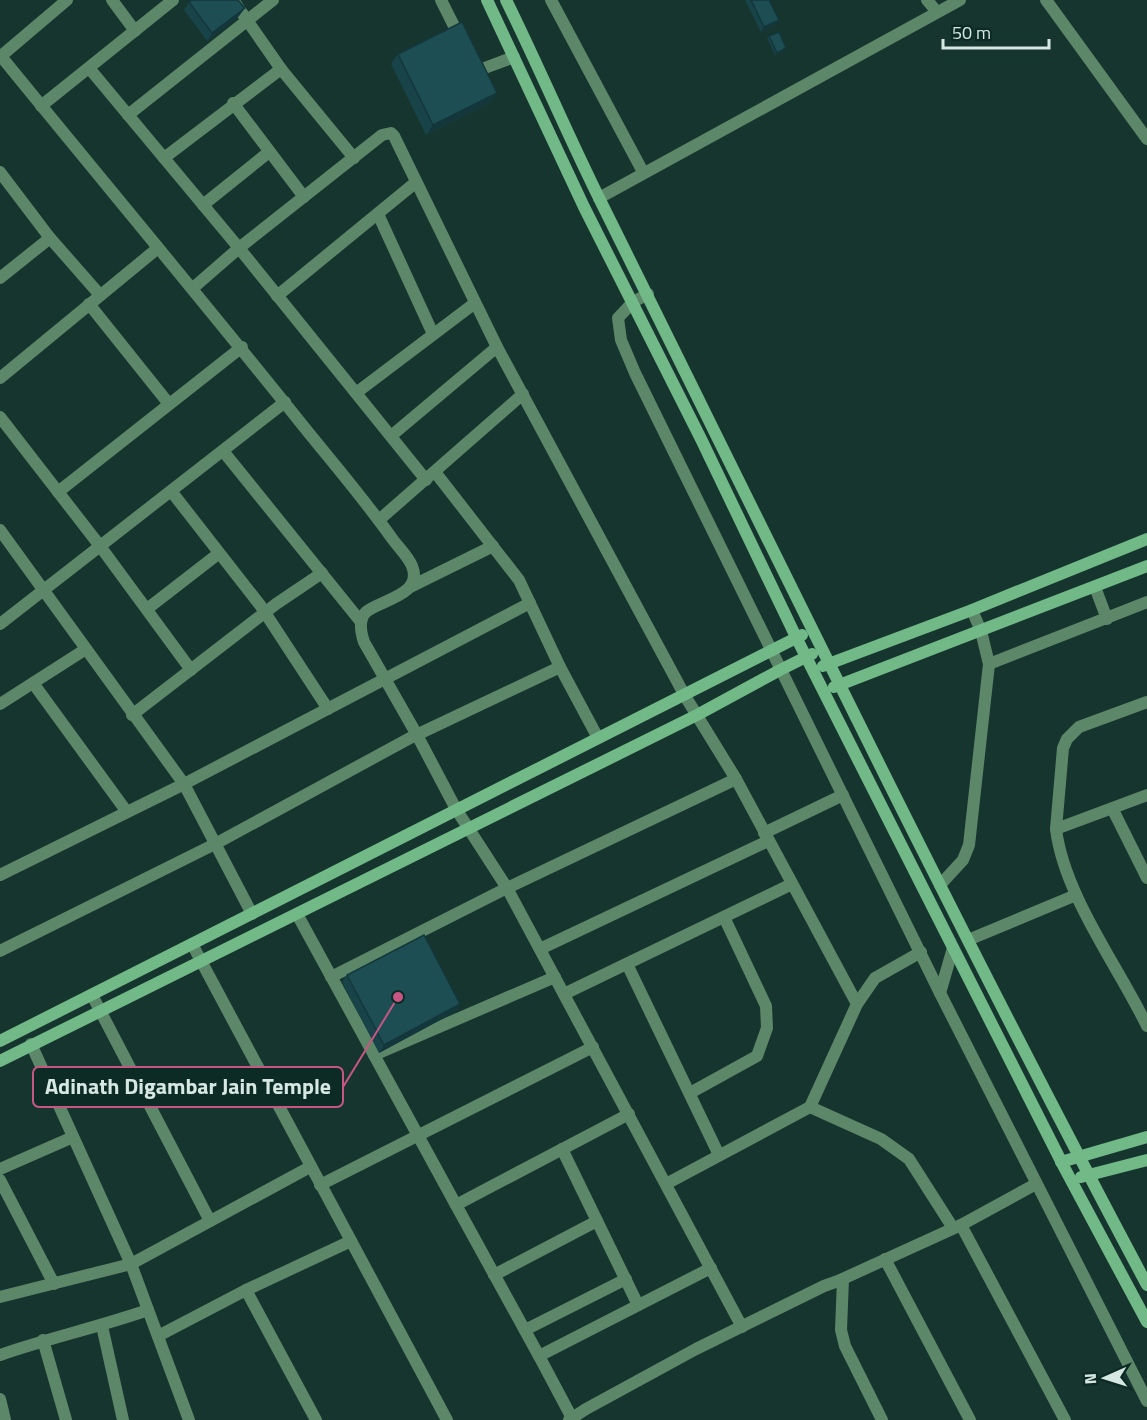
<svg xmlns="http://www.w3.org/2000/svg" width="1147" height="1420" viewBox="0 0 1147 1420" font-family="'Titillium Web',sans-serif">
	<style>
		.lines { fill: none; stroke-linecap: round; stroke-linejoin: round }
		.street { stroke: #5c8769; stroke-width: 12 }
		.secondary { stroke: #72b988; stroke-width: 12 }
		.wall { fill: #184348 }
		.shaded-wall { fill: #14373b }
		.building { fill: #1c4e54; stroke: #14373b; stroke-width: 1.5 }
		.leader { fill: none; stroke: #c85684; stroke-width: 2 }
		.callout-dot { fill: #c85684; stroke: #0c2b25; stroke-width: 2 }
		.callout { fill: #0c2b25; stroke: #c85684; stroke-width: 2 }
		.callout-label { font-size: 22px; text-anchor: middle; font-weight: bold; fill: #d7e8e3 }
	</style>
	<rect width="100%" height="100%" fill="#17352f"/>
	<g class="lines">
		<!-- street -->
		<g class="street">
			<path d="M112,0l23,31"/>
			<path d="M233,0l48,69 73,89"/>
			<path d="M441,0l20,40"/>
			<path d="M551,0l92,172"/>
			<path d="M927,0l10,12"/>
			<path d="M1046,0l101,139"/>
			<path d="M0,55c101,124 204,247 304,372 29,36 60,72 87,110 6,9 17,19 21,29 12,29 -32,34 -46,46 -8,8 -5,21 -2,30l53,93 39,74 51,79 235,439"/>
			<path d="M0,57l67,-57"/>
			<path d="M472,64l6,5h4l32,-12"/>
			<path d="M89,68l150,180 187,232"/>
			<path d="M233,103l71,94"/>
			<path d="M41,106l132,-106"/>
			<path d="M128,115l145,-115"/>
			<path d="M164,158l117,-89"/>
			<path d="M0,172l50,66 50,57"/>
			<path d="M599,198l361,-198"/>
			<path d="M203,205l66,-53"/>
			<path d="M378,214l55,120"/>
			<path d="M0,278l50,-40"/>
			<path d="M193,288l46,-40 143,-113 9,-2 3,3 103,211 188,349 51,83 121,225"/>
			<path d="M648,294l-15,8 -15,16 3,22 14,33 305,620 207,408"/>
			<path d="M277,296l138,-113"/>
			<path d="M89,304l80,100"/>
			<path d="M0,378l158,-130"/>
			<path d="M356,393l119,-90"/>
			<path d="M0,417l100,129 91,124"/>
			<path d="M391,436l106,-89"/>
			<path d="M223,451l138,171"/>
			<path d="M435,472l84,108 41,87 38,71"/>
			<path d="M171,491l89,114 68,104"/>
			<path d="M58,492l184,-145"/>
			<path d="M379,520l144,-126"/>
			<path d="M0,530l184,254 68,130"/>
			<path d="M410,587l83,-41"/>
			<path d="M1095,587l12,32"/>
			<path d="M147,609l71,-55"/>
			<path d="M0,624l285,-222"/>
			<path d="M989,664l158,-62"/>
			<path d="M33,683l94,129"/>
			<path d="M1147,702l-68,25 -12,12 -4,9 -7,81c8,66 62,137 91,197"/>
			<path d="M0,704l86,-55"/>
			<path d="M132,715l144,-111 46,-31"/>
			<path d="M1113,810l34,68"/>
			<path d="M1056,829l91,-34"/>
			<path d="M764,833l79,-38"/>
			<path d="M0,875l184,-91 346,-181"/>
			<path d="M940,885l23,-25 6,-15 20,-181 -8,-33 -9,-21"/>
			<path d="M297,914l159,291"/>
			<path d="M968,940l108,-45"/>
			<path d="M192,944l255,476"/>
			<path d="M540,949l228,-108"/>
			<path d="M0,951l215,-107 195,-106 150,-71"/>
			<path d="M627,964l92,191"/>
			<path d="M331,977l176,-89 229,-109"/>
			<path d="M940,993l13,-45"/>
			<path d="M564,994l228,-110"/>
			<path d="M92,995l118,226"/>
			<path d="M31,1044l100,220 58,156"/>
			<path d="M374,1055l181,-78"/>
			<path d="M690,1093l67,-37 10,-28 -1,-22 -42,-89"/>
			<path d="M810,1107l47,-103 18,-26 46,-26"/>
			<path d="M562,1149l76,156"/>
			<path d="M0,1169l73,-32"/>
			<path d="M0,1180l54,104"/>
			<path d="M666,1184l144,-77 71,32 28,20 44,69"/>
			<path d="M320,1185l273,-138"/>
			<path d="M961,1225l104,195"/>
			<path d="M885,1259l85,161"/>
			<path d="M494,1275l103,-54"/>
			<path d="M843,1279l-2,51 4,16 37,74"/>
			<path d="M246,1290l70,130"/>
			<path d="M0,1297l131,-33 179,-97"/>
			<path d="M102,1326l21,94"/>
			<path d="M525,1330l101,-51"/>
			<path d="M158,1336l88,-46 105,-49"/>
			<path d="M43,1340l23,80"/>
			<path d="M0,1355c49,-17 99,-28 148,-45"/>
			<path d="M539,1356l-83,-151 173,-91"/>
			<path d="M0,1399l5,21"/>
			<path d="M572,1418l-33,-62 172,-88"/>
			<path d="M569,1420l17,-11 110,-60 128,-63 14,-5 123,-56 75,-41"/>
		</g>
		<!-- secondary -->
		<g class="secondary">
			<path d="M487,0l97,207 117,232 95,198 269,532 82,153"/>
			<path d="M506,0c33,67 62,136 95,202 180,363 356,727 546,1083"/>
			<path d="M823,666l149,-56 175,-71"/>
			<path d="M834,687l313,-121"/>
			<path d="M0,1041l802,-406"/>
			<path d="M0,1061l697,-346 83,-45 32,-16"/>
			<path d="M1061,1162l86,-25"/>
			<path d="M1081,1177l66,-17"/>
		</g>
	</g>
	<!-- wall -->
	<g class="wall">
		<path d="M745,0h24l10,20 -4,5 -14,7z"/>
		<path d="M189,2l50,14 -32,25 -23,-31z"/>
		<path d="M769,36l15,15 -9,4 -8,-17z"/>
		<path d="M398,54l92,49 -64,32 -35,-71z"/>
		<path d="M347,975l113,29 -5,8 -76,41 -37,-71z"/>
	</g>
	<!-- shaded-wall -->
	<g class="shaded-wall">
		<path d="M245,8l-6,8 -32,25 5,-8z"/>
		<path d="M779,20l-4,5 -14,7 3,-5z"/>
		<path d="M786,48l-2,3 -9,4 2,-2z"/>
		<path d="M497,93l-7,10 -64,32 7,-10z"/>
		<path d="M460,1004l-5,8 -76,41 5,-8z"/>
	</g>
	<!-- building -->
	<g class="building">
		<path d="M192,0h46l7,8 -33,25 -23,-31z"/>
		<path d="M751,0h18l10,20 -15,7z"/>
		<path d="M462,22l35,71 -64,32 -35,-71z"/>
		<path d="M779,32l7,16 -9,5 -8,-17z"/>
		<path d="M424,935l36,69 -76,41 -37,-70z"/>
	</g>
	<!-- callouts -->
	<path class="leader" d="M398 997L343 1087"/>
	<circle class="callout-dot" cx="398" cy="997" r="6"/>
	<rect class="callout" x="33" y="1067" width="310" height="40" rx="6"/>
	<g class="callout-label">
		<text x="188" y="1094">Adinath Digambar Jain Temple</text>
	</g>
	<!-- north arrow -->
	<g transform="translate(1105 1378) rotate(267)" stroke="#0c2b25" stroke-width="4.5" paint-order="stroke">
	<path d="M0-4.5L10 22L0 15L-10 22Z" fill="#d7e8e3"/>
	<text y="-9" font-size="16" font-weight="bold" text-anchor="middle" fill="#d7e8e3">N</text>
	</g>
	<!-- scale -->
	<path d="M943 39v9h106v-9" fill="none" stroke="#d7e8e3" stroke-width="3"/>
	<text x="952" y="39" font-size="18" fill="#d7e8e3" stroke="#0c2b25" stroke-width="4.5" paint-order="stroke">50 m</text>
</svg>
